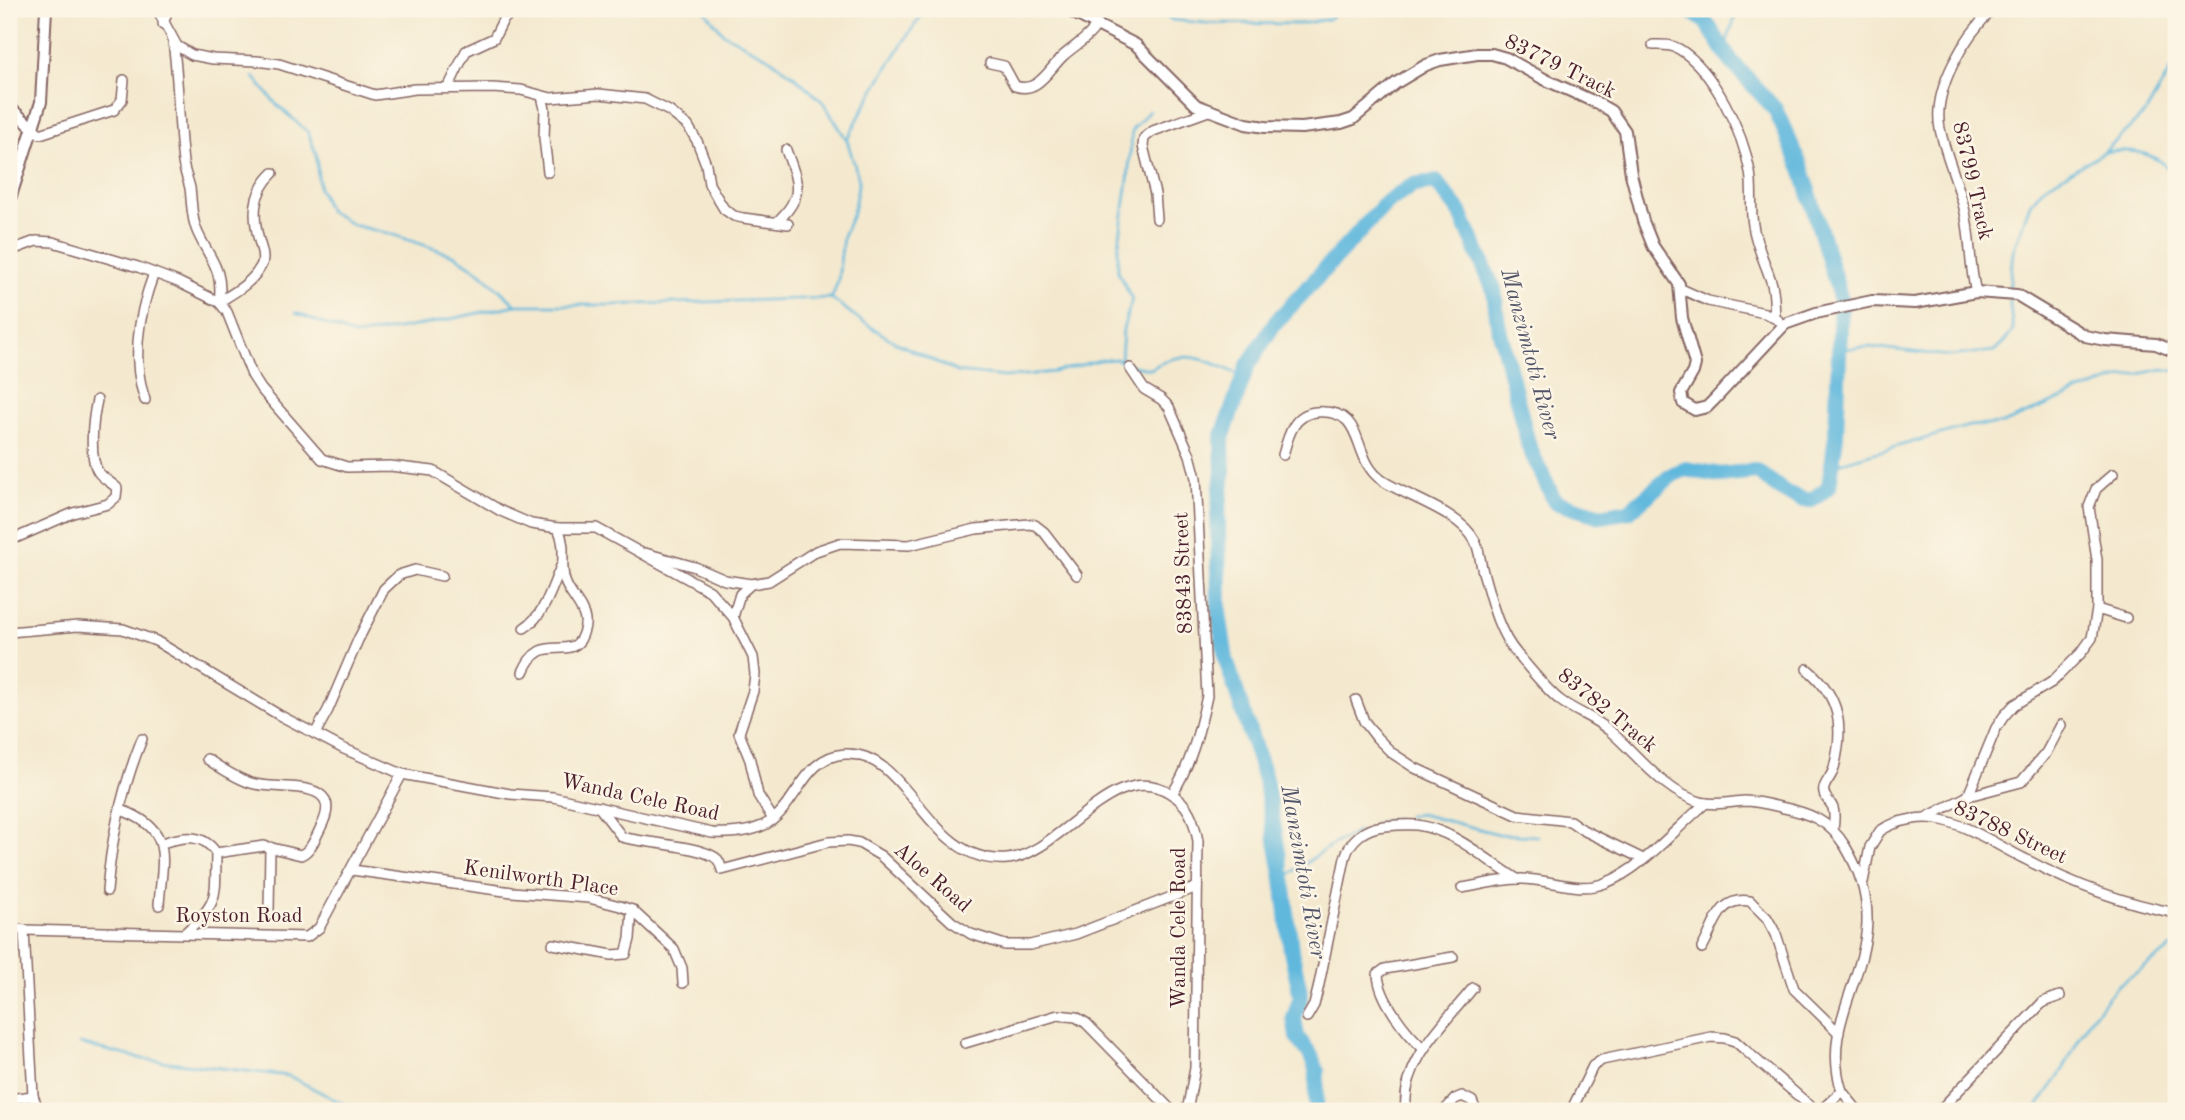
<svg xmlns="http://www.w3.org/2000/svg" width="2185" height="1120" viewBox="0 0 2185 1120" font-family="'Old Standard TT',serif">
	<style>
		.lines { fill: none; stroke-linecap: round; stroke-linejoin: round }
		.stream { stroke: #60b8dd; stroke-width: 2.5 }
		.river { stroke: #60b8dd; stroke-width: 16 }
		.minor-casing { stroke: #866664; stroke-width: 12 }
		.tertiary-casing { stroke: #866664; stroke-width: 14 }
		.minor { stroke: #fff; stroke-width: 9 }
		.tertiary { stroke: #fff; stroke-width: 10 }
		.labels { text-anchor: middle; dominant-baseline: central; stroke-width: 5; stroke-linejoin: round; paint-order: stroke }
		.street-label { font-size: 21px; fill: #4a1f2b; stroke: #fcf5e5 }
		.water-label { font-size: 23px; font-style: italic; fill: #525569; stroke: #fcf5e5 }
	</style>
	<rect width="100%" height="100%" fill="#fcf5e5"/>
	<filter id="ink" filterUnits="userSpaceOnUse"><feTurbulence type="fractalNoise" baseFrequency=".0143" numOctaves="2"/><feDisplacementMap in="SourceGraphic" scale="14" xChannelSelector="R" yChannelSelector="G"/><feConvolveMatrix kernelMatrix="1 2 1 2 8 2 1 2 1" color-interpolation-filters="sRGB"/></filter>
	<filter id="wash" filterUnits="userSpaceOnUse"><feTurbulence type="fractalNoise" baseFrequency=".00686" numOctaves="4" result="noise"/><feDisplacementMap in="SourceGraphic" scale="28" xChannelSelector="R" yChannelSelector="G"/><feGaussianBlur stdDeviation="1.57" result="paint"/><feColorMatrix in="noise" values="0 0 0 0 0 0 0 0 0 0 0 0 0 0 0 0 0 1.4 0 .05"/><feComposite in="paint" operator="in"/></filter>
	<g filter="url(#wash)">
		<rect width="100%" height="100%" fill="#f4e9cf"/>
		<g class="lines">
			<!-- stream -->
			<g class="stream">
				<path d="M704,9l19,24 46,25 25,18 29,26 24,38 12,40 -6,32 -10,24 -5,45 -6,16"/>
				<path d="M1159,9l13,11 33,3 95,1 28,-5 14,-10"/>
				<path d="M1724,50l14,-41"/>
				<path d="M254,77l22,27 32,28 8,22 3,35 10,22 24,14 41,10 62,21 25,17 35,32"/>
				<path d="M847,140c24,-48 48,-88 79,-131"/>
				<path d="M2104,152c30,-4 52,0 72,24"/>
				<path d="M2009,293l4,-42 17,-47 14,-17 60,-35 42,-40 30,-51"/>
				<path d="M296,313l60,23 71,-12 89,-19h94l221,-7 29,22 35,22 62,30 48,5 49,-5 46,-12 16,-1 17,7 18,3c35,-24 59,-7 93,8"/>
				<path d="M1840,349l30,-2 79,9 45,-5 11,-10 8,-11 -4,-31"/>
				<path d="M1121,361l2,-32 9,-30 -14,-27v-22l10,-70 4,-50 17,-19"/>
				<path d="M1832,465l137,-39 34,-2 77,-33 40,-13 43,-9 13,2"/>
				<path d="M1408,816l12,-2 79,20 38,2"/>
				<path d="M1374,824l21,-5"/>
				<path d="M1283,879l47,-33 29,-15"/>
				<path d="M80,1044l63,15 146,17 68,35"/>
				<path d="M2039,1105l25,-37 24,-46 29,-36 59,-41"/>
			</g>
			<!-- river -->
			<path class="river" d="M1316,1111l1,-40 -7,-17 -13,-17 -3,-19 7,-22 -10,-46 -8,-71 -18,-100 -39,-119 -7,-47 -1,-97 5,-45 -1,-33 25,-71 27,-43 112,-121 27,-18 23,-3 24,30 34,78 4,34 31,123 26,55 46,14 28,-5 43,-36 13,-6 35,6 36,-4 30,22 18,7h8l17,-13 7,-51 5,-136 -39,-131 -27,-60 -44,-48 -25,-39 -18,-13"/>
		</g>
	</g>
	<g filter="url(#ink)">
		<g class="lines">
			<!-- minor casing -->
			<g class="minor-casing">
				<g id="minor">
					<path d="M157,9l20,37 15,9 21,4 44,2 22,3 96,31 40,-6 77,-1 29,2 30,8 48,-4 46,5 24,12 19,15 9,15 9,23 3,20 15,25 10,7 9,2 45,6"/>
					<path d="M163,24l5,-15"/>
					<path d="M173,42c6,40 5,80 10,120 1,9 5,17 7,26 2,15 1,29 7,43 12,28 27,37 22,71"/>
					<path d="M1653,45c9,0 18,-1 26,4 35,21 64,84 71,123 3,18 0,36 3,53 3,21 12,37 18,56 4,11 3,25 4,37"/>
					<path d="M990,63l14,3 11,20c23,8 34,-17 48,-30 12,-11 24,-16 33,-30"/>
					<path d="M448,88l18,-37 28,-13 9,-18 13,-11"/>
					<path d="M542,96l3,13 -1,29 4,34"/>
					<path d="M33,128l7,6 74,-24 8,-10 2,-20"/>
					<path d="M1157,219l-2,-25 -12,-48 1,-8 9,-7 58,-21"/>
					<path d="M778,221c27,-26 20,-38 8,-71"/>
					<path d="M9,251l27,-10 17,1 85,25 40,15 41,20 8,10 25,63 9,14 61,70 25,8 43,-1 43,5 68,40 30,13 27,4h38l114,63 23,26 20,40 2,17 -2,17 -14,42 11,27 8,35 15,24"/>
					<path d="M1679,288l29,13 57,12 13,7"/>
					<path d="M1976,292c-7,-26 -5,-53 -11,-80 -6,-28 -19,-55 -25,-83 -8,-40 25,-93 53,-120"/>
					<path d="M219,302c16,-10 33,-19 42,-36 4,-7 1,-15 -1,-22 -8,-27 -8,-51 13,-71"/>
					<path d="M1130,368l14,21 17,10 8,8 21,48 6,23 11,218c-7,32 -16,69 -35,98"/>
					<path d="M145,400c-14,-41 -6,-87 9,-127"/>
					<path d="M1283,455c5,-18 10,-41 33,-43 53,-4 33,47 67,69 27,17 77,31 92,60 5,10 5,21 8,31 8,28 15,60 34,82 13,14 29,36 44,47 15,11 34,17 49,30 28,24 55,62 91,71 14,4 29,0 43,-1 12,0 24,3 36,6 29,6 49,13 65,39 63,104 -32,157 -3,245"/>
					<path d="M9,541l64,-28 35,-9 8,-7 1,-9c-5,-5 -13,-9 -18,-15 -11,-15 -6,-55 -2,-73"/>
					<path d="M645,553l50,14 30,13 26,4 18,-3 47,-30 24,-8 69,2 67,-16 53,-5 6,1 9,7 33,43"/>
					<path d="M2097,609v-49l-8,-53 7,-18 17,-15"/>
					<path d="M733,617l7,-23 11,-10"/>
					<path d="M524,628c22,-14 28,-42 38,-64"/>
					<path d="M9,632l69,-6 45,3 33,12 123,74 63,33 60,26 108,20 43,3 159,36c22,1 49,-1 65,-17 23,-22 31,-60 68,-62 64,-4 82,111 162,105 53,-4 107,-102 163,-66 19,11 24,27 28,48l-3,227 -7,38 -4,5"/>
					<path d="M1807,669c34,28 37,59 27,99 -2,8 -8,13 -10,20 -2,9 6,12 9,20 2,6 1,15 0,22"/>
					<path d="M523,672c4,-9 8,-16 17,-21 14,-7 35,4 42,-15 2,-5 4,-11 3,-16 -2,-15 -16,-25 -20,-39 -6,-19 3,-31 -7,-53"/>
					<path d="M1356,700l8,21 13,17 15,15 23,15 102,47 53,6 13,9 60,29"/>
					<path d="M315,734l13,-24 30,-70 26,-51 15,-14 16,-5 27,6"/>
					<path d="M207,759c14,9 28,19 44,24 27,9 98,-8 69,46 -5,10 -9,21 -19,26l-37,-9 -48,7"/>
					<path d="M1968,796l28,-68 8,-12 10,-11 38,-23 29,-29 11,-15 5,-29 29,9"/>
					<path d="M599,807l23,30c20,6 84,9 96,23 2,3 3,7 4,10l106,-28 20,-1 11,2 22,13 71,66 19,12 34,11h25l46,-11 121,-47"/>
					<path d="M121,810c54,19 41,49 38,95"/>
					<path d="M1927,817l41,-21 53,-14 25,-29 15,-28"/>
					<path d="M162,843c20,-6 41,-11 54,10 -1,45 4,48 -31,80"/>
					<path d="M352,870l160,22 77,6 31,8 12,4 42,39 8,19 1,15"/>
					<path d="M1863,882l7,-35 10,-16c16,-11 44,-16 62,-11 28,6 58,27 83,39 49,26 97,44 151,54"/>
					<path d="M1462,888c19,-3 39,-9 58,-9 28,-1 58,15 85,4 36,-13 71,-55 101,-80"/>
					<path d="M107,891c4,-51 16,-105 35,-152"/>
					<path d="M269,911l1,-64"/>
					<path d="M9,928l15,2 9,166 6,15"/>
					<path d="M24,930l283,7 12,-9 83,-154"/>
					<path d="M553,944l59,11 14,-1 4,-15 2,-29"/>
					<path d="M1702,948c13,-22 16,-52 48,-47l17,17 9,16 18,55 45,44"/>
					<path d="M1307,1017l7,-12 4,-16 27,-131c5,-19 20,-30 39,-32 11,-1 22,-2 33,-1 37,5 69,35 100,54"/>
					<path d="M965,1043l93,-28 18,2 10,6 86,88"/>
					<path d="M1424,1049c-18,-16 -45,-50 -46,-75l7,-5 68,-12"/>
					<path d="M9,1099l24,-3"/>
					<path d="M1406,1111c-5,-49 38,-87 67,-123"/>
					<path d="M1444,1111l11,-12 7,-3 10,5 4,10"/>
					<path d="M1571,1111l22,-45 9,-6 109,-23 14,1 10,3 10,9 71,61"/>
					<path d="M1820,1111l22,-20 16,20"/>
					<path d="M1939,1111l104,-109 17,-6"/>
				</g>
			</g>
			<!-- tertiary casing -->
			<g class="tertiary-casing">
				<g id="tertiary">
					<path d="M1066,9l70,36 60,60 50,19 19,3 37,1 39,-5 12,-4 43,-36 30,-18 14,-5 37,-6h15l14,4 38,21 53,24 14,8 14,20 6,43 12,47 10,25 26,38 3,34 13,46 -2,8 -12,21 2,10 12,7 12,-3 7,-7 71,-76 31,-11 56,-12 43,2 61,-11 41,3 68,41 20,4 51,4 20,8"/>
					<path d="M9,107l24,21"/>
					<path d="M9,202l32,-100 5,-93"/>
				</g>
			</g>
			<!-- minor -->
			<use href="#minor" class="minor"/>
			<!-- tertiary -->
			<use href="#tertiary" class="tertiary"/>
		</g>
	</g>
	<g class="labels">
		<!-- street labels -->
		<g class="street-label">
			<text transform="translate(1560 67) rotate(26)">83779 Track</text>
			<text transform="translate(1972 181) rotate(77)">83799 Track</text>
			<text transform="translate(1184 573) rotate(-92)">83843 Street</text>
			<text transform="translate(1607 711) rotate(39)">83782 Track</text>
			<text transform="translate(640 798) rotate(12)">Wanda Cele Road</text>
			<text transform="translate(2010 833) rotate(25)">83788 Street</text>
			<text transform="translate(932 878) rotate(41)">Aloe Road</text>
			<text transform="translate(541 879) rotate(8)">Kenilworth Place</text>
			<text x="239" y="916">Royston Road</text>
			<text transform="translate(1179 928) rotate(-90)">Wanda Cele Road</text>
		</g>
		<!-- water labels -->
		<g class="water-label">
			<text transform="translate(1530 354) rotate(75)">Manzimtoti River</text>
			<text transform="translate(1303 872) rotate(80)">Manzimtoti River</text>
		</g>
	</g>
	<!-- margin -->
	<rect width="2185" height="1120" fill="none" stroke="#fcf5e5" stroke-width="35"/>
</svg>
